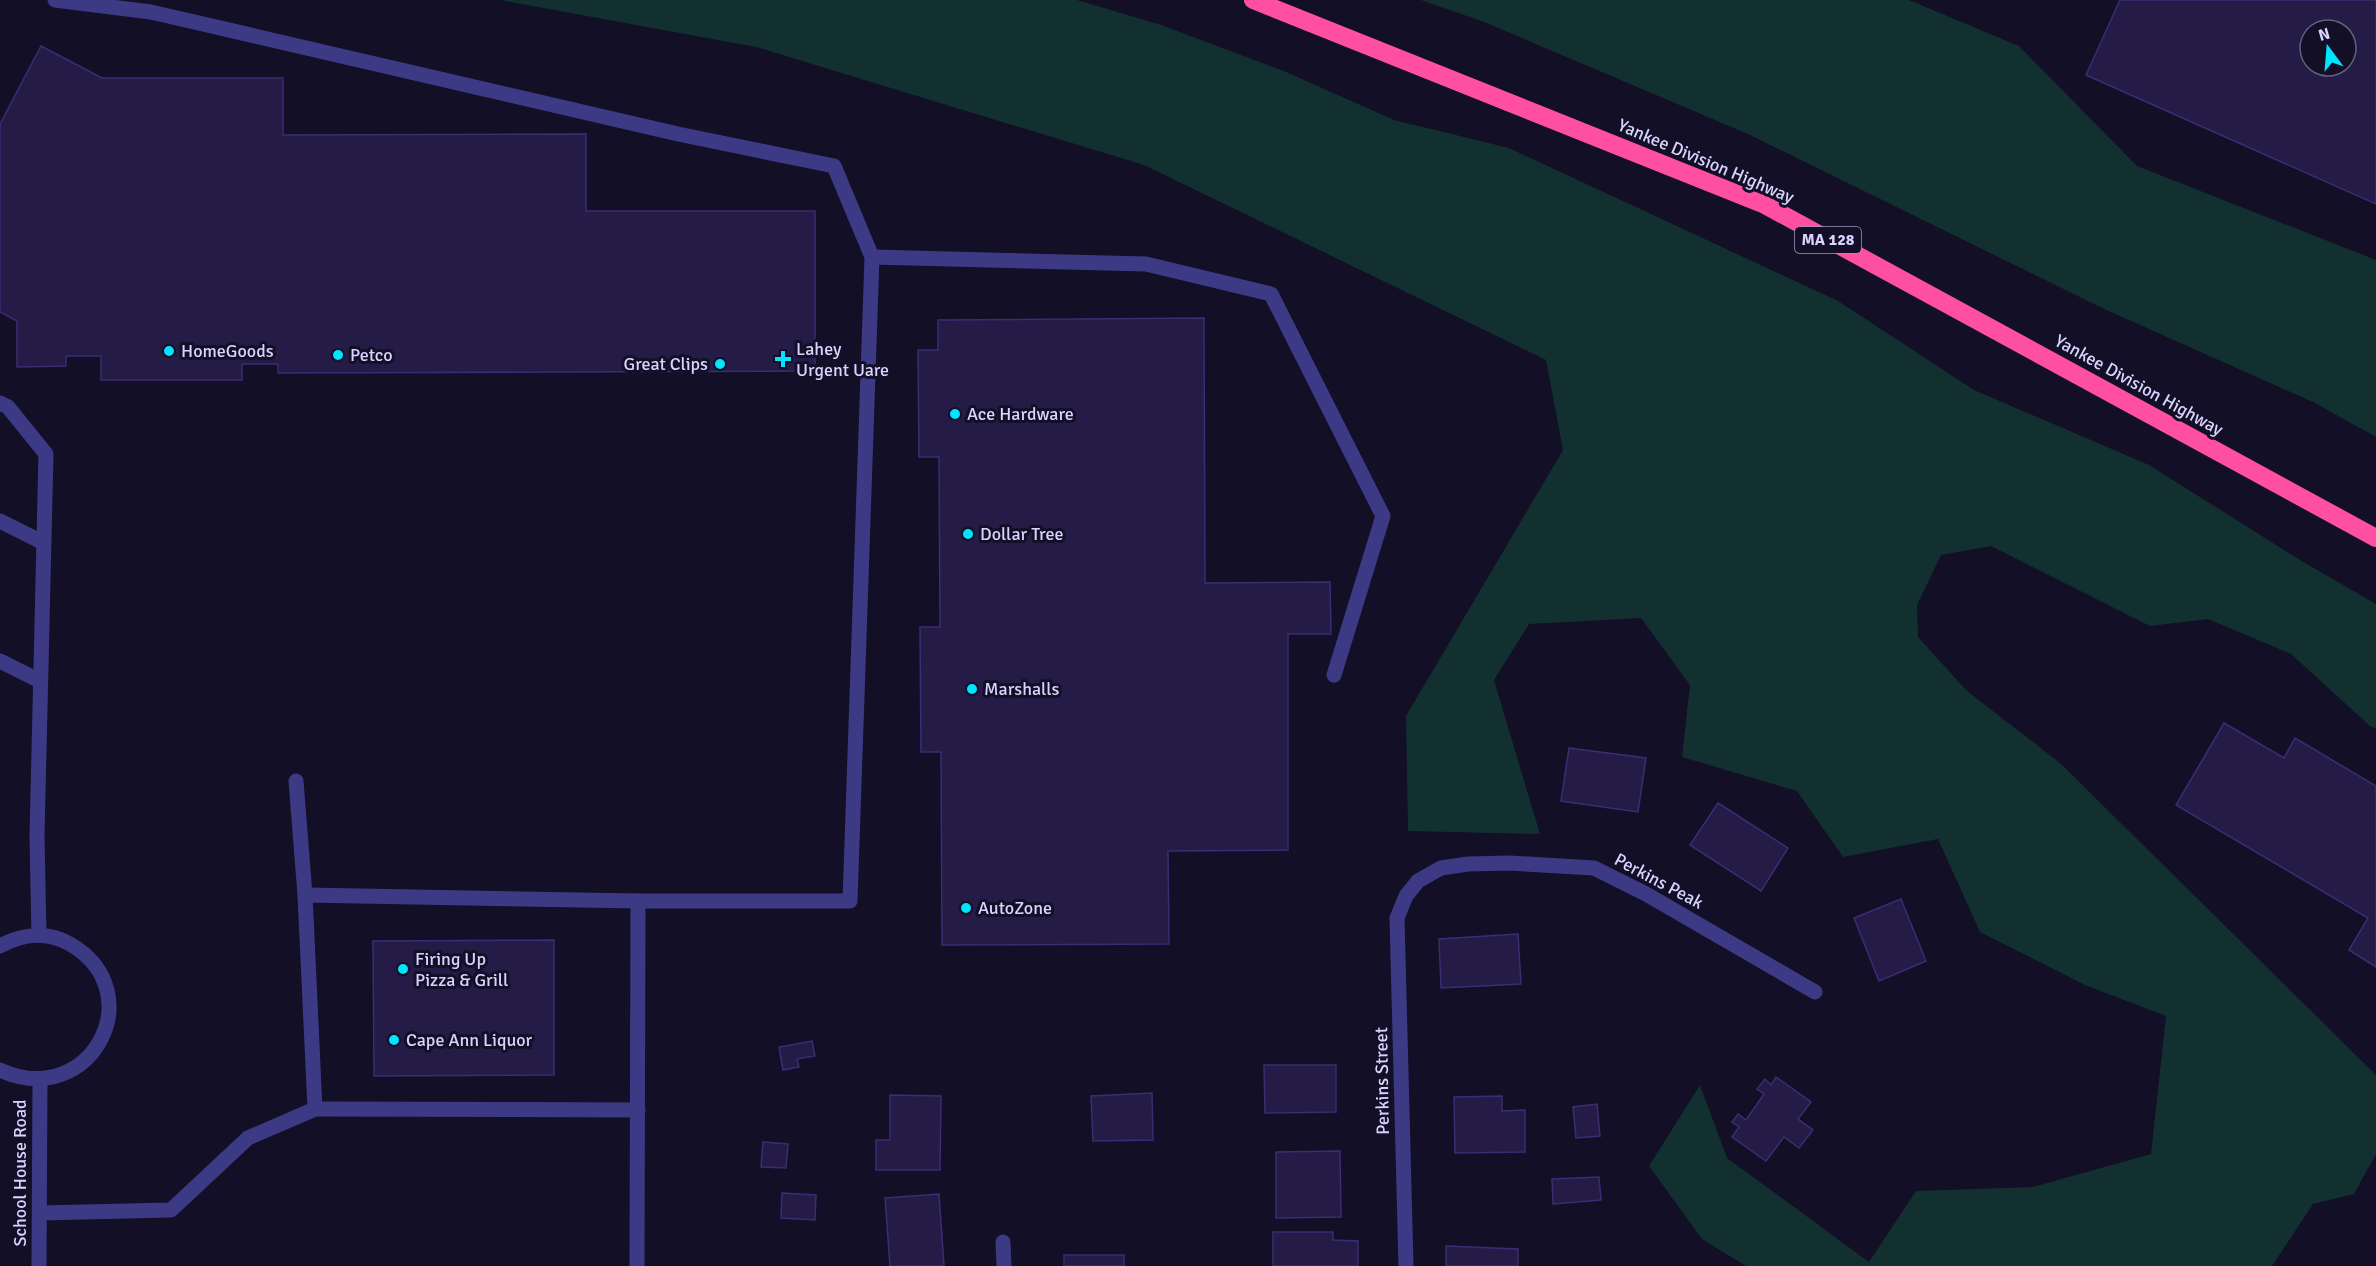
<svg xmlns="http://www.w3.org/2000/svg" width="2376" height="1266" viewBox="0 0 2376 1266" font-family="Signika,sans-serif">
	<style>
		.green { fill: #12302f }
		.building { fill: #241b47; stroke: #3b2d73; stroke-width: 1.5; fill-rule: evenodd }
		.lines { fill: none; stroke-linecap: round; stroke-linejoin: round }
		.minor { stroke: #3d3a85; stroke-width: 15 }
		.highway { stroke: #ff4fa3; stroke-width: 18 }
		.poi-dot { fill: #00e5ff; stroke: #130f26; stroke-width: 2 }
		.labels { text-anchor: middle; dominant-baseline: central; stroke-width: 6; stroke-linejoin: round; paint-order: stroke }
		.shield { fill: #130f26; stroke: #9e99be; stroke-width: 1.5 }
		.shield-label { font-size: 16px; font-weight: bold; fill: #d9d4ff }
		.street-label { font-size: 18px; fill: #d9d4ff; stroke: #130f26 }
		.poi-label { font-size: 18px; fill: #d9d4ff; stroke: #130f26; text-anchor: start }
	</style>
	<rect width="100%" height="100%" fill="#130f26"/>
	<!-- green -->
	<g class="green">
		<path d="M500,0h577l84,25 125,47 108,48 115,28 329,153 136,89 175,75 151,95 76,44v125l-6,-3 -79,-72 -83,-35 -58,7 -159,-80 -50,9 -24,50 1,32 49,54 93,72 316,312v79l-22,40 -41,10 -41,62h-526l-44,-27 -53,-73 51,-81 27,73 142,104 47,-71 117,-4 118,-33 15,-138 -81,-31 -105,-53 -42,-93 -95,18 -46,-66 -115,-34 8,-72 -49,-67 -112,6 -35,56 46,154 -132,-3 -2,-115 157,-266 -17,-90 -402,-195 -388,-118z"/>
		<path d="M1421,0h488l110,46 118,120 239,94v177l-61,-34 -213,-95 -354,-174 -264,-112z"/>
	</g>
	<!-- building -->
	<g class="building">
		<path d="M2120,0h256v204l-290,-129zM2310,30h36v36h-36z"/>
		<path d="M41,46l61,32h181v57l303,-1v77h229v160l-537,2v-9h-36v16h-141v-24h-35v10l-49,1v-46l-17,-9v-188z"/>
		<path d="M1204,318l1,265 125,-1 1,52h-43v216l-120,1 1,93 -227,1 -1,-193h-20l-1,-125h20l-1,-170h-20l-1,-107h20v-30z"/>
		<path d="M2224,723l60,35 11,-20 81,48v181l-27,-17 19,-32 -192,-113z"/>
		<path d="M1569,748l77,10 -8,54 -77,-11z"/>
		<path d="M1718,803l70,45 -27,43 -71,-46z"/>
		<path d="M1901,899l25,62 -47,20 -25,-63z"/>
		<path d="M1518,934l3,50 -80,4 -2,-49z"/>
		<path d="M554,940v135l-180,1 -1,-135z"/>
		<path d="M812,1041l3,15 -18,3 2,8 -16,3 -4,-23z"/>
		<path d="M1264,1065h72v47l-71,1z"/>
		<path d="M1776,1077l35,25 -13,17 15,11 -14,18 -15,-11 -18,24 -34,-24 7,-10 -7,-5 6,-8 8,6 18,-26 -7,-5 8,-10 6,6z"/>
		<path d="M1152,1093l1,47 -60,1 -2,-45z"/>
		<path d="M890,1095l51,1 -1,74h-64v-30h14z"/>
		<path d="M1502,1096v15l23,-1v42l-70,1 -1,-56z"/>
		<path d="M1597,1104l3,32 -24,2 -3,-31z"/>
		<path d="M763,1142l25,2 -2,24 -25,-1z"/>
		<path d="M1340,1151l1,66 -65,1v-66z"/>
		<path d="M1599,1177l2,23 -48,4 -1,-25z"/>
		<path d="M782,1193l34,2 -1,25 -34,-2z"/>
		<path d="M939,1194l5,72h-54l-5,-68z"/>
		<path d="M1273,1232h60v8l25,1v25h-85z"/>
		<path d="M1446,1246l72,3v17h-72z"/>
		<rect x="1064" y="1255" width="60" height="11"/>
	</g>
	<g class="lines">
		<!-- minor -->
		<g class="minor">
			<path d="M55,0l96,12 527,122 156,32 38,91 -22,644h-212l-1,365"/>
			<path d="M872,257l274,7 125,30 112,222 -49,159"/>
			<path d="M0,403l8,4 38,47 -9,382 2,99"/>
			<path d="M0,521l44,22"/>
			<path d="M0,661l40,20"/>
			<path d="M296,781l9,114"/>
			<path d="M0,946c22,-12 47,-15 70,-2 83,48 21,167 -70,126"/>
			<path d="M315,1109l323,1"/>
			<path d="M40,1213l131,-3 77,-72 67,-29 -10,-214 333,6"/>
			<path d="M1003,1242l1,24"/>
			<path d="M39,1266l1,-186"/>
			<path d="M1406,1266l-9,-348 9,-22 12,-15 23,-13 27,-4 41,-1 85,5 52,26 169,98"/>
		</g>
		<!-- highway -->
		<path class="highway" d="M1253,0l512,205 611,333"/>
	</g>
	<!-- markers -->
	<g class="poi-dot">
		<circle cx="169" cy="351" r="6"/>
		<circle cx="338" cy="355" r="6"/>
		<path d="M780 350h6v6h6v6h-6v6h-6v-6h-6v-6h6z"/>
		<circle cx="720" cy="364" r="6"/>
		<circle cx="955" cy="414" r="6"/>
		<circle cx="968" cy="534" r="6"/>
		<circle cx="972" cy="689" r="6"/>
		<circle cx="966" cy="908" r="6"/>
		<circle cx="403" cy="969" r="6"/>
		<circle cx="394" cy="1040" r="6"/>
	</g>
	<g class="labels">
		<!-- shield labels -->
		<rect class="shield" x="1795" y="227" width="66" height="26" rx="4.5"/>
		<g class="shield-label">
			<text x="1828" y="240">MA 128</text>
		</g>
		<!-- street labels -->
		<g class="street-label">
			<text transform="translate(1706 161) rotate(23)">Yankee Division Highway</text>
			<text transform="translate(2139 385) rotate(29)">Yankee Division Highway</text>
			<text transform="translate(1659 881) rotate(28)">Perkins Peak</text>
			<text transform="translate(1382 1081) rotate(-91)">Perkins Street</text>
			<text transform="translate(20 1173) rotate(-90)">School House Road</text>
		</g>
		<!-- poi labels -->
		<g class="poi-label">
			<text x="796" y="349">Lahey<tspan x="796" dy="21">Urgent Uare</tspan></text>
			<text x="181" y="351">HomeGoods</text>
			<text x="350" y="355">Petco</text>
			<text x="708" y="364" text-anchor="end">Great Clips</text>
			<text x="967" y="414">Ace Hardware</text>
			<text x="980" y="534">Dollar Tree</text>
			<text x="984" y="689">Marshalls</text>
			<text x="978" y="908">AutoZone</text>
			<text x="415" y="959">Firing Up<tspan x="415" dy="21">Pizza &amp; Grill</tspan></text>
			<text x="406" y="1040">Cape Ann Liquor</text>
		</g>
	</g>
	<!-- north arrow -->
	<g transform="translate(2328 48) rotate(344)"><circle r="28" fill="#130f26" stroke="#625e7d" stroke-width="1.5"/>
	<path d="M0-4.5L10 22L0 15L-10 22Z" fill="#00e5ff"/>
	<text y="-9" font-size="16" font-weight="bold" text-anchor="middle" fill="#d9d4ff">N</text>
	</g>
</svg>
